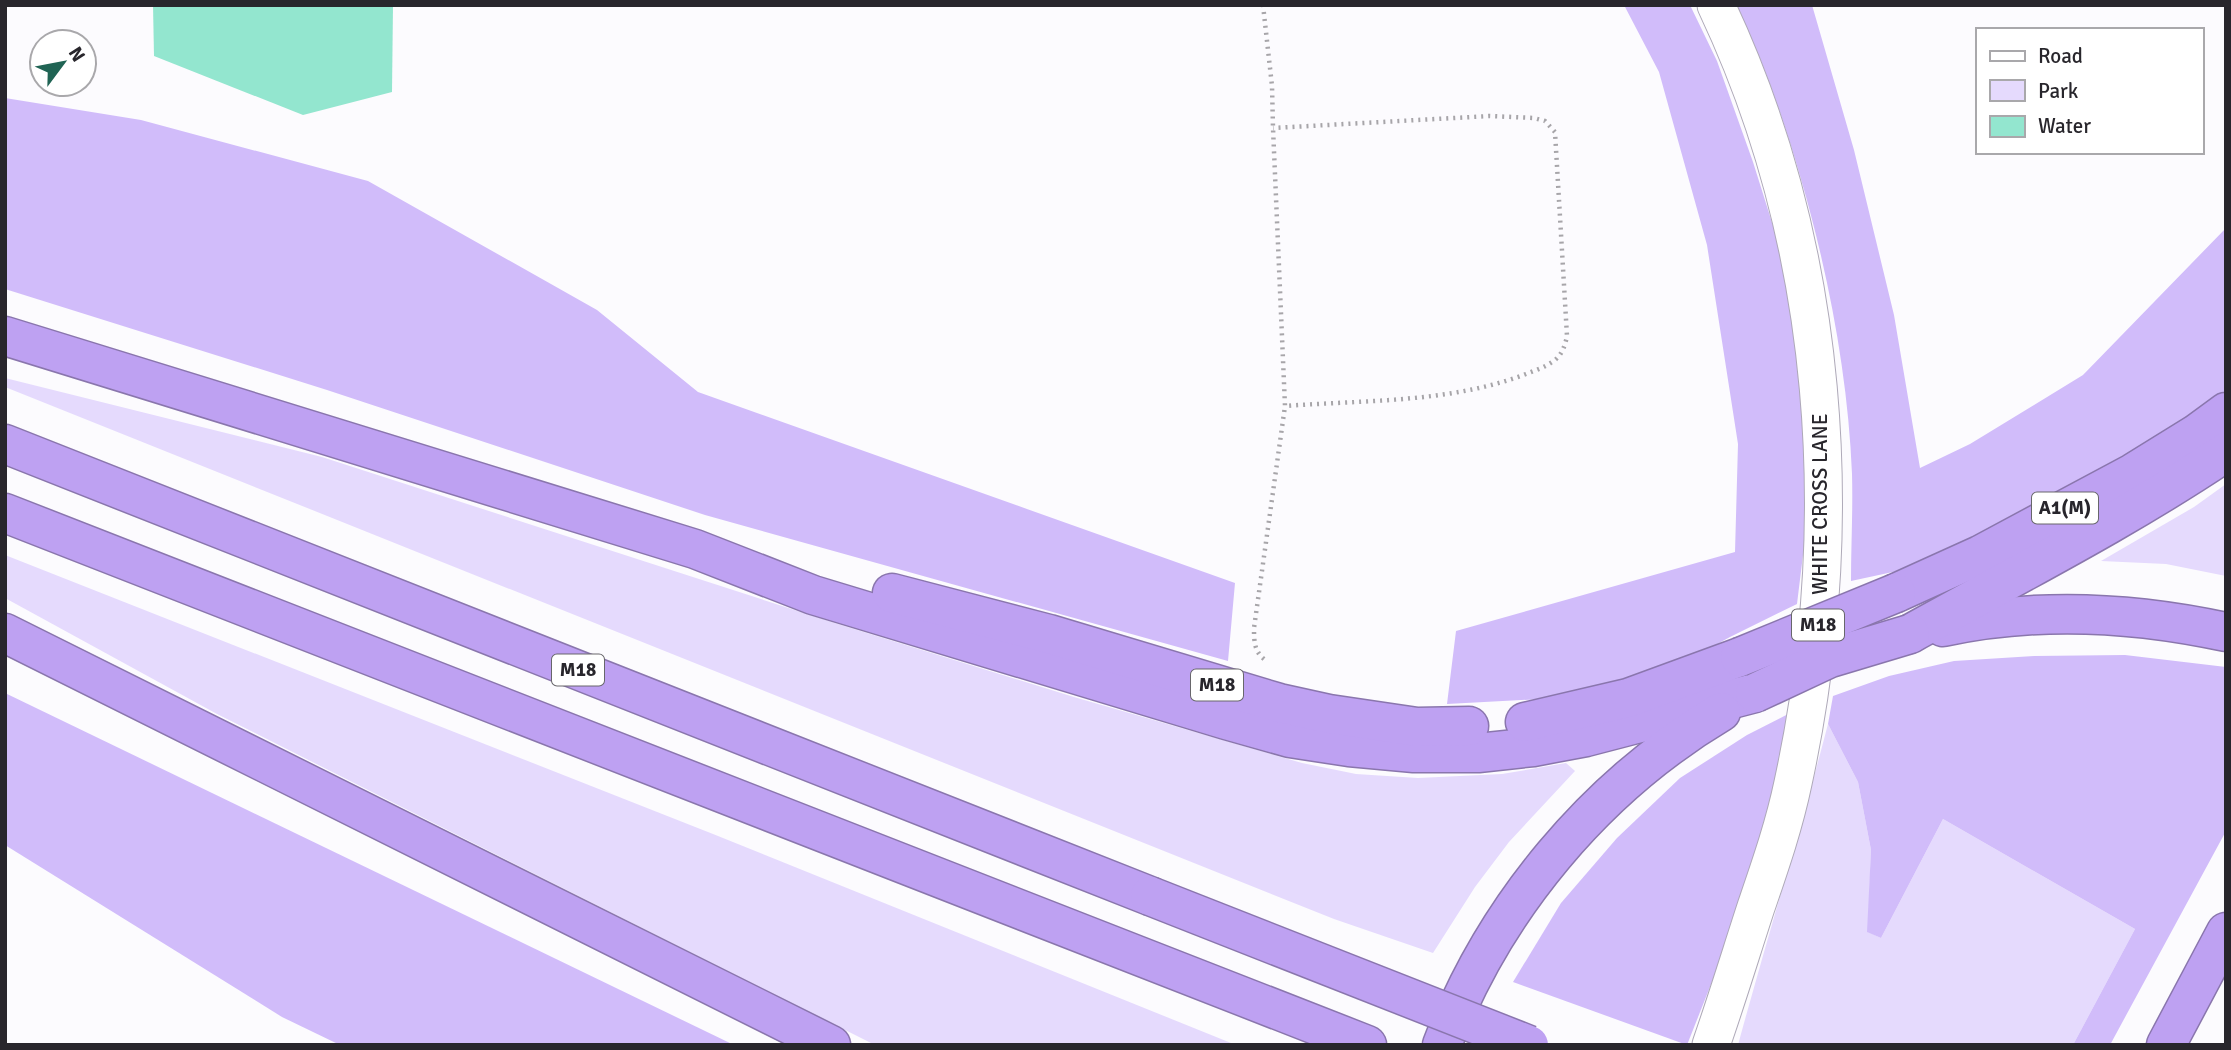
<svg xmlns="http://www.w3.org/2000/svg" width="2231" height="1050" viewBox="0 0 2231 1050" font-family="Signika,sans-serif">
	<style>
		.green { fill: #e5dafd }
		.forest { fill: #d1bcfa }
		.water { fill: #93e6cf }
		.lines { fill: none; stroke-linecap: round; stroke-linejoin: round }
		.tertiary-casing { stroke: #aea9b8; stroke-width: 39 }
		.motorway-casing { stroke: #8a76ad; stroke-width: 41 }
		.path { stroke: #a7a5a9; stroke-width: 4.5; stroke-dasharray: 2 5; stroke-linecap: butt }
		.tertiary { stroke: #fff; stroke-width: 37 }
		.motorway { stroke: #bea1f2; stroke-width: 38 }
		.motorway-bridge-casing { stroke: #8a76ad; stroke-width: 41; stroke-linecap: butt }
		.motorway-bridge { stroke: #bea1f2; stroke-width: 38 }
		.labels { text-anchor: middle; dominant-baseline: central; stroke-width: 7; stroke-linejoin: round; paint-order: stroke }
		.shield { fill: #fff; stroke: #68676b; stroke-width: 2 }
		.shield-label { font-size: 19px; font-weight: bold; fill: #28262c }
		.street-label { font-size: 21px; fill: #28262c; stroke: #fff }
	</style>
	<rect width="100%" height="100%" fill="#fcfbfe"/>
	<!-- green -->
	<g class="green">
		<path d="M5,378l317,79 516,167 236,73 228,66 54,11 62,4 84,-4 64,-11 9,8 -66,71 -34,45 -42,66 -99,-34 -1329,-532z"/>
		<path d="M2226,484v92l-60,-12 -65,-3 93,-54z"/>
		<path d="M5,555l708,279 523,211h-361l-658,-331 -212,-116z"/>
		<path d="M1828,724l30,58 13,68 -3,82 13,6 62,-119 192,110 -62,116h-335c29,-107 62,-213 90,-321z"/>
	</g>
	<!-- forest -->
	<g class="forest">
		<path d="M1624,5h66l27,56 36,101 33,105 15,120 8,119 -12,98 -67,33 -40,22 -129,39 -114,6 9,-73 279,-79 3,-108 -31,-199 -48,-173z"/>
		<path d="M1736,5h76l42,145 40,165 26,153 50,-24 113,-69 143,-147v171l-57,41 -253,127 -65,14c0,-35 2,-71 1,-107 -5,-129 -39,-274 -84,-395 -9,-25 -21,-49 -32,-74z"/>
		<path d="M5,98l136,22 227,61 229,129 101,82 537,191 -7,78 -523,-146 -378,-125 -322,-101z"/>
		<path d="M2125,655l101,12v164l-116,214h-37l62,-116 -192,-110 -62,119 -14,-6 4,-82 -13,-68 -30,-58 5,-28 56,-20 65,-15 80,-5z"/>
		<path d="M5,693l727,351 1,1h-393l-58,-28 -277,-172z"/>
		<path d="M1792,712l-12,54 -42,150 -51,129 -174,-63 48,-79 56,-65 63,-60 67,-43z"/>
	</g>
	<!-- water -->
	<path class="water" d="M153,5h240l-1,87 -89,23 -149,-59z"/>
	<g class="lines">
		<!-- tertiary casing -->
		<g class="tertiary-casing">
			<path id="tertiary" d="M1711,1045c16,-46 30,-92 45,-138 14,-41 28,-81 37,-124 56,-258 37,-537 -77,-778"/>
		</g>
		<!-- motorway casing -->
		<g class="motorway-casing">
			<g id="motorway">
				<path d="M5,336l690,213 118,46 413,125 64,18 59,9 65,6h64l55,-6 53,-10 169,-44"/>
				<path d="M5,444l1145,452"/>
				<path d="M5,513l1362,532"/>
				<path d="M892,593l157,41 230,69 50,11 88,13 52,-1"/>
				<path d="M1896,593l84,-38 153,-82 63,-39 30,-22"/>
				<path d="M1943,627c93,-20 190,-15 283,5"/>
				<path d="M5,633l826,412"/>
				<path d="M1910,634c106,-59 215,-114 316,-182"/>
				<path d="M1525,722l103,-24 112,-41"/>
				<path d="M1442,1045c52,-137 153,-258 279,-333"/>
				<path d="M2166,1045l60,-113"/>
			</g>
		</g>
		<!-- path -->
		<g class="path">
			<path d="M1263,5l9,81 1,42 12,278c80,-6 165,-3 241,-32 10,-4 20,-7 29,-14 7,-6 10,-14 12,-24l-12,-204 -10,-11 -11,-3 -44,-2 -217,12"/>
			<path d="M1264,659c-10,-8 -10,-19 -10,-31l31,-222"/>
		</g>
		<!-- tertiary -->
		<use href="#tertiary" class="tertiary"/>
		<!-- motorway -->
		<use href="#motorway" class="motorway"/>
		<!-- motorway-bridge casing -->
		<g class="motorway-bridge-casing">
			<g id="motorway-bridge">
				<path d="M1740,657l156,-64"/>
				<path d="M1755,693l75,-35 80,-24"/>
				<path d="M1150,896l379,149"/>
			</g>
		</g>
		<!-- motorway-bridge -->
		<use href="#motorway-bridge" class="motorway-bridge"/>
	</g>
	<g class="labels">
		<!-- shield labels -->
		<g class="shield">
			<rect x="2032" y="492.5" width="66" height="31" rx="5"/>
			<rect x="1792" y="609.5" width="52" height="31" rx="5"/>
			<rect x="552" y="654.5" width="52" height="31" rx="5"/>
			<rect x="1191" y="669.5" width="52" height="31" rx="5"/>
		</g>
		<g class="shield-label">
			<text x="2065" y="508">A1(M)</text>
			<text x="1818" y="625">M18</text>
			<text x="578" y="670">M18</text>
			<text x="1217" y="685">M18</text>
		</g>
		<!-- street labels -->
		<g class="street-label">
			<text transform="translate(1820 504) rotate(-90)">WHITE CROSS LANE</text>
		</g>
	</g>
	<!-- border -->
	<rect width="2231" height="1050" fill="none" stroke="#28262c" stroke-width="14"/>
	<!-- legend -->
	<rect x="1976" y="28" width="228" height="126" fill="#ffffff" stroke="#a9a8ab" stroke-width="2"/>
	<rect x="1990" y="51" width="35" height="10" fill="#ffffff" stroke="#a9a8ab" stroke-width="2"/>
	<text x="2038" y="63" font-size="21" fill="#28262c">Road</text>
	<rect x="1990" y="80" width="35" height="21" fill="#e5dafd" stroke="#a9a8ab" stroke-width="2"/>
	<text x="2038" y="98" font-size="21" fill="#28262c">Park</text>
	<rect x="1990" y="116" width="35" height="21" fill="#93e6cf" stroke="#a9a8ab" stroke-width="2"/>
	<text x="2038" y="133" font-size="21" fill="#28262c">Water</text>
	<!-- north arrow -->
	<g transform="translate(63 63) rotate(58)"><circle r="33" fill="#ffffff" stroke="#a9a8ab" stroke-width="2"/>
	<path d="M0-5L12 26L0 18L-12 26Z" fill="#206454"/>
	<text y="-10" font-size="19" font-weight="bold" text-anchor="middle" fill="#28262c">N</text>
	</g>
</svg>
